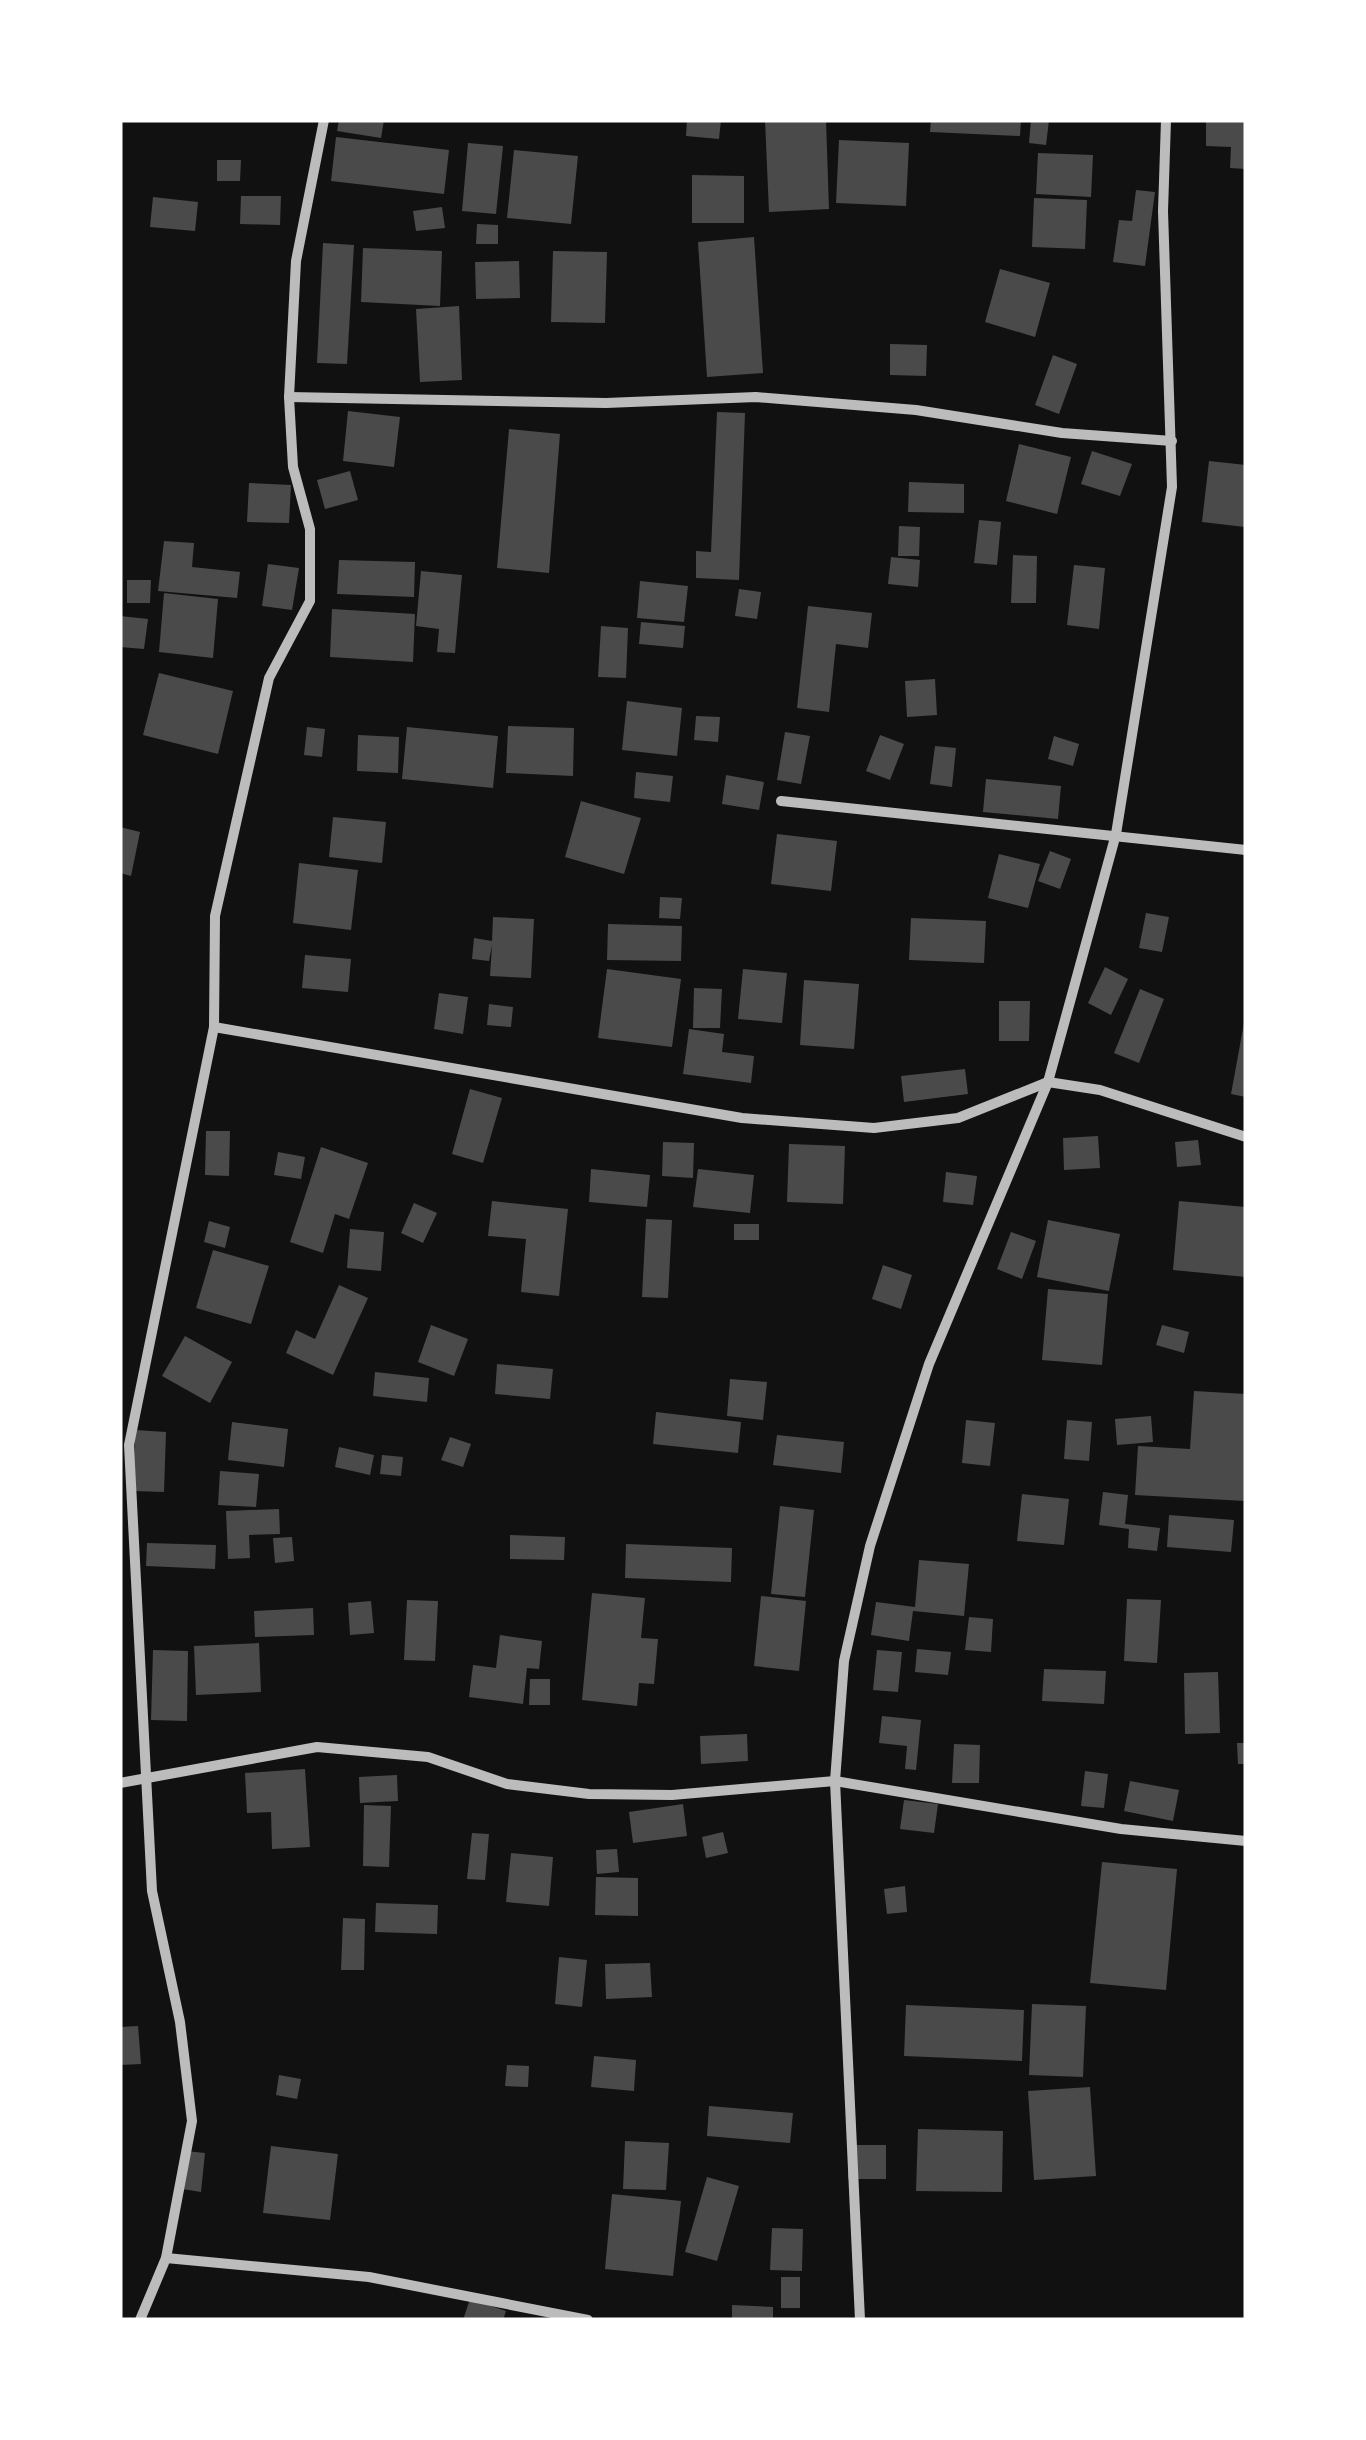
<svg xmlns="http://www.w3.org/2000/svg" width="1366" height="2440" viewBox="0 0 1366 2440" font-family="'Times New Roman',serif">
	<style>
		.building { fill: #4a4a4a }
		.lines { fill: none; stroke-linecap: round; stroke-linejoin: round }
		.minor { stroke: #bcbcbc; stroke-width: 10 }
	</style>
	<rect width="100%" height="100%" fill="#111"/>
	<!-- building -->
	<g class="building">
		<path d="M339,120h45l-3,18 -44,-7z"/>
		<path d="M687,120h34l-2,19 -33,-3z"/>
		<path d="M765,120h61l3,89 -60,3z"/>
		<path d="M931,120h90l-1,16 -90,-4z"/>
		<path d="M1031,120h18l-3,25 -17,-2z"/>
		<path d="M1206,120h40v49l-16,-1 1,-21 -25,-1z"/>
		<path d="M336,137l113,13 -5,44 -113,-13z"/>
		<path d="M839,140l70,3 -3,63 -70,-3z"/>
		<path d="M468,143l35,3 -7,68 -34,-3z"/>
		<path d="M514,150l64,6 -7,68 -64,-6z"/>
		<path d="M1038,153l55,2 -2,42 -55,-3z"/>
		<path d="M217,160h24l-1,21h-23z"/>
		<path d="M692,175l52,1v47h-52z"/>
		<path d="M1136,190l19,2 -10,74 -32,-4 6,-42 13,1z"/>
		<path d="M241,196h40l-1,29 -40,-1z"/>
		<path d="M153,197l45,5 -3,29 -45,-4z"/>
		<path d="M1034,198l53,2 -2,49 -53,-2z"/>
		<path d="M442,207l3,21 -29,3 -3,-20z"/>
		<path d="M477,224l21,1v19h-22z"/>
		<path d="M754,237l9,136 -56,4 -9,-135z"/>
		<path d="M323,243l31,2 -7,119 -30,-1z"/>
		<path d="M363,248l79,3 -2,55 -79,-4z"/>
		<path d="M553,251l54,1 -2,71 -54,-1z"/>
		<path d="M519,261l1,37 -44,1 -1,-37z"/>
		<path d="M1000,269l50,14 -15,54 -50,-15z"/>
		<path d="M459,306l3,74 -42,2 -4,-73z"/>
		<path d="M890,344l37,1 -1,31 -36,-1z"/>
		<path d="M1053,355l24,9 -18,50 -24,-9z"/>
		<path d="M348,411l52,6 -6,50 -51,-6z"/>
		<path d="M717,412l28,1 -6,167 -43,-2v-27l15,1z"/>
		<path d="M509,429l51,5 -11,139 -52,-5z"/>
		<path d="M1019,444l52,13 -14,57 -51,-13z"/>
		<path d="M1092,451l40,13 -12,32 -39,-12z"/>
		<path d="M1209,461l37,4 -1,62 -43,-5z"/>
		<path d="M350,471l8,29 -33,9 -8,-29z"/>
		<path d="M909,482l55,2v29l-56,-1z"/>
		<path d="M249,483l42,2 -2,38 -42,-1z"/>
		<path d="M979,520l22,2 -4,43 -23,-2z"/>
		<path d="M899,526l21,1 -1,29h-21z"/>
		<path d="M164,541l30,2 -2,24 48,5 -3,26 -79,-7z"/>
		<path d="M1013,555l24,1 -1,47h-25z"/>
		<path d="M891,557l29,3 -2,27 -30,-3z"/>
		<path d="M339,560l76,2 -1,35 -77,-3z"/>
		<path d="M268,564l31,4 -7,42 -30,-4z"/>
		<path d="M1074,565l31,3 -6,61 -32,-4z"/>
		<path d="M421,571l41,4 -7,78 -18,-1 2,-23 -23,-3z"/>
		<path d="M127,580h24l-1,23h-23z"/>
		<path d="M640,581l48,5 -4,36 -47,-4z"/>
		<path d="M739,589l22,3 -4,27 -22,-3z"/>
		<path d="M164,593l54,6 -5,59 -54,-6z"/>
		<path d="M808,606l64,7 -4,35 -32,-4 -7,68 -32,-4z"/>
		<path d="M332,609l83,5 -2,48 -83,-5z"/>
		<path d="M120,616l28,3 -4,30 -24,-2z"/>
		<path d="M641,622l44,4 -2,22 -44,-4z"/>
		<path d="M601,626l27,2 -2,50 -28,-1z"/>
		<path d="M159,673l74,18 -15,63 -75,-19z"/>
		<path d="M935,679l2,36 -30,2 -2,-36z"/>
		<path d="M627,701l55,7 -5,48 -55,-6z"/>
		<path d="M696,716l24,1 -2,25 -24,-2z"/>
		<path d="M508,726l66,2 -1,48 -67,-3z"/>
		<path d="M307,727l18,2 -3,28 -18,-2z"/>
		<path d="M407,727l91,9 -5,52 -91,-9z"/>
		<path d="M785,732l25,4 -9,48 -24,-4z"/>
		<path d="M358,735l41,2 -1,36 -41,-2z"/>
		<path d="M880,735l24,9 -14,36 -24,-9z"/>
		<path d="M1054,736l25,8 -6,22 -25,-7z"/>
		<path d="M935,746l21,2 -4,39 -22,-3z"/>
		<path d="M636,772l37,4 -3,26 -36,-4z"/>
		<path d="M726,775l38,7 -5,28 -37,-6z"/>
		<path d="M986,779l75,7 -3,33 -75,-7z"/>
		<path d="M581,801l60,17 -17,56 -59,-17z"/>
		<path d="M333,817l53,5 -4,41 -53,-6z"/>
		<path d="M120,827l20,5 -9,44 -11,-3z"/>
		<path d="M777,834l60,7 -6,50 -60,-7z"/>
		<path d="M1050,851l21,8 -11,30 -22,-8z"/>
		<path d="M999,854l41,10 -12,44 -40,-10z"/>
		<path d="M299,863l59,7 -7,60 -58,-7z"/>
		<path d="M660,897l22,1 -2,21 -21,-1z"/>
		<path d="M1146,913l23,4 -7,35 -23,-4z"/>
		<path d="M493,917l41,2 -3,59 -41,-2 2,-31 -3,16 -17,-2 2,-21 18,3z"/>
		<path d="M911,918l75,3 -2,42 -75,-3z"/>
		<path d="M608,924l74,2 -1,35 -74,-1z"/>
		<path d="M305,955l46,4 -3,33 -46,-4z"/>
		<path d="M1105,967l23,12 -17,36 -23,-12z"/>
		<path d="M607,969l74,10 -9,68 -74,-9z"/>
		<path d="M743,969l44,4 -5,50 -44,-4z"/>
		<path d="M804,980l55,4 -5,65 -54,-4z"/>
		<path d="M694,988l28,1 -2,39h-27z"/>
		<path d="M1140,989l24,10 -25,64 -25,-10z"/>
		<path d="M439,993l29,4 -5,37 -29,-5z"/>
		<path d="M999,1001h31l-1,40h-30z"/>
		<path d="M489,1004l24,3 -2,20 -24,-2z"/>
		<path d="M1244,1023l2,1v73l-15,-3z"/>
		<path d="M689,1029l35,5 -2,18 32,4 -3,27 -68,-9z"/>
		<path d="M965,1069l3,25 -64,8 -3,-26z"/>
		<path d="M470,1089l32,9 -19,65 -31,-9z"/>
		<path d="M206,1131h24l-1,45 -24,-1z"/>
		<path d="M1098,1136l2,32 -36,2 -1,-32z"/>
		<path d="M1198,1140l3,25 -24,2 -2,-25z"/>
		<path d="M663,1142l31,1 -1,35 -31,-2z"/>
		<path d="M789,1144l56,2 -2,58 -56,-2z"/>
		<path d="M321,1147l47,16 -19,56 -14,-5 -12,39 -33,-11z"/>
		<path d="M278,1152l27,5 -4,22 -27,-4z"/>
		<path d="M591,1169l59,6 -3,32 -58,-5z"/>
		<path d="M698,1169l56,6 -4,38 -57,-6z"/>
		<path d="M946,1172l31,4 -4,29 -30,-3z"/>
		<path d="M492,1201l76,8 -9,87 -38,-4 5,-53 -38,-3z"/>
		<path d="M1179,1201l67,6v70l-73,-7z"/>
		<path d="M414,1203l23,10 -14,30 -22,-10z"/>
		<path d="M646,1219l26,1 -4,78 -26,-1z"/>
		<path d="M1048,1220l72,14 -11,57 -72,-14z"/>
		<path d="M209,1221l21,6 -5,21 -21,-6z"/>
		<rect x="734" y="1224" width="25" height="16"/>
		<path d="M350,1229l34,3 -3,39 -34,-3z"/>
		<path d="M1011,1232l25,9 -14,38 -25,-10z"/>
		<path d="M213,1250l56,16 -18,58 -55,-16z"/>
		<path d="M883,1265l29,10 -11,34 -29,-10z"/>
		<path d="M339,1285l29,13 -35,77 -47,-22 10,-23 19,9z"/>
		<path d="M1048,1289l60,5 -6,71 -60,-5z"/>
		<path d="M431,1325l37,14 -14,37 -36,-14z"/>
		<path d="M1162,1325l27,7 -5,21 -28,-8z"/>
		<path d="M185,1336l47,26 -22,41 -48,-27z"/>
		<path d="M497,1364l56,5 -3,30 -55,-5z"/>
		<path d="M375,1372l54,6 -2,24 -54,-6z"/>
		<path d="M730,1379l37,3 -4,38 -36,-4z"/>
		<path d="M1194,1391l52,3 -1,107 -110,-6 3,-49 52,3z"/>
		<path d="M656,1412l85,10 -3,31 -85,-9z"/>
		<path d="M1151,1416l2,26 -36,3 -2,-26z"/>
		<path d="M966,1420l29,3 -5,43 -28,-3z"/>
		<path d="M1067,1420l25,2 -3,39 -25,-2z"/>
		<path d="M232,1422l56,7 -4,38 -56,-7z"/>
		<path d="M135,1430l31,2 -2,60 -31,-1z"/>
		<path d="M777,1435l67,7 -3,31 -68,-8z"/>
		<path d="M450,1437l21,7 -8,23 -22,-7z"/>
		<path d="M339,1447l35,8 -4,20 -35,-8z"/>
		<path d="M382,1455l21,2 -2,19 -21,-2z"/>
		<path d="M220,1471l39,3 -3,33 -38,-2z"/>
		<path d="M1103,1492l25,3 -3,29 35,4 -3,23 -29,-3 1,-19 -30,-4z"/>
		<path d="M1022,1494l47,5 -5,46 -47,-4z"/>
		<path d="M780,1506l34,4 -9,87 -34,-3z"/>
		<path d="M279,1509l1,25 -31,1 1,23 -22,1 -2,-48z"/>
		<path d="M1169,1515l65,5 -3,32 -64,-5z"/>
		<path d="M510,1535l55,2 -1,23 -54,-1z"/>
		<path d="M292,1537l2,24 -19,2 -2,-25z"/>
		<path d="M147,1543l69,2 -1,24 -69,-3z"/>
		<path d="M626,1544l106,4 -1,34 -106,-4z"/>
		<path d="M919,1560l50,4 -5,52 -51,-5 -4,30 -38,-6 5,-33 39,5z"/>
		<path d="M592,1593l53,5 -4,40 17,1 -4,45 -15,-1 -2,23 -55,-6z"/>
		<path d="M761,1596l45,5 -7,70 -45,-5z"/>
		<path d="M1127,1599l34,1 -4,63 -33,-2z"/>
		<path d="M407,1600l31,1 -3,60 -31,-1z"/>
		<path d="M371,1601l3,32 -24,2 -2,-32z"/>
		<path d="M313,1608l1,27 -59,2 -1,-26z"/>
		<path d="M969,1617l24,2 -2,33 -26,-2z"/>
		<path d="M500,1635l42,6 -3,28 -12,-1 -4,36 -54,-7 4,-32 23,3z"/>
		<path d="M259,1643l2,49 -65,3 -2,-49z"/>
		<path d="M917,1649l34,3 -3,23 -33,-3z"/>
		<path d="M153,1650l35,1 -1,70 -36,-1z"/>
		<path d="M877,1650l25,2 -4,40 -25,-2z"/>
		<path d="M1044,1669l62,2 -2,33 -62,-3z"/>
		<path d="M1218,1672l2,61 -35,1 -1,-61z"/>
		<path d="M530,1679h20v26h-21z"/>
		<path d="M882,1716l39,4 -5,50 -11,-1 2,-23 -28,-3z"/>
		<path d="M747,1734l1,27 -47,3 -1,-28z"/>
		<path d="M1237,1743h9v21h-8z"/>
		<path d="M954,1744l26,1 -1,38h-27z"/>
		<path d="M305,1769l5,78 -38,2 -1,-37 -24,1 -2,-40z"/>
		<path d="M1085,1771l23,3 -4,34 -23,-2z"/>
		<path d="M397,1775l1,26 -38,2 -1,-26z"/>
		<path d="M1130,1781l49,9 -6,31 -49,-10z"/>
		<path d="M904,1800l34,4 -4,29 -34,-4z"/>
		<path d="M683,1804l4,32 -54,7 -4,-31z"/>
		<path d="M364,1805l27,1 -2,61 -26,-1z"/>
		<path d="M723,1832l5,21 -22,5 -4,-21z"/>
		<path d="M472,1833l17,1 -4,46 -18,-1z"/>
		<path d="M617,1849l2,23 -22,2 -1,-24z"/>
		<path d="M511,1853l42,4 -4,49 -43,-4z"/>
		<path d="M1102,1862l75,7 -11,121 -76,-7z"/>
		<path d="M596,1877l42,1v38l-43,-1z"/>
		<path d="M905,1886l2,26 -20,2 -3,-25z"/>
		<path d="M376,1903l62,2 -1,29 -62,-2z"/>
		<path d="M343,1918l22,1 -1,51h-23z"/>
		<path d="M559,1957l28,3 -5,47 -27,-3z"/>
		<path d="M650,1963l2,34 -46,2 -1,-35z"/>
		<path d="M1032,2004l54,2 -3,71 -54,-2z"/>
		<path d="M906,2005l118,5 -2,51 -118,-5z"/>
		<path d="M138,2026l3,38 -21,1v-38z"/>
		<path d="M594,2056l42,4 -2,31 -43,-4z"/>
		<path d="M507,2065l22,1 -1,21 -23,-1z"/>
		<path d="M279,2075l22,4 -4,20 -21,-4z"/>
		<path d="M1090,2087l6,89 -62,4 -6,-89z"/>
		<path d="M709,2106l84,7 -3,30 -83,-7z"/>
		<path d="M918,2129l85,2 -1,61 -86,-1z"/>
		<path d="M625,2141l44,2 -3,47 -43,-1z"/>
		<rect x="848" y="2145" width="38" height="34"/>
		<path d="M271,2146l67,8 -8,66 -67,-7z"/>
		<path d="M186,2151l19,2 -4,39 -19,-3z"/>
		<path d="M707,2177l32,9 -22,75 -32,-9z"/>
		<path d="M612,2194l69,7 -8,75 -68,-7z"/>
		<path d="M772,2228l31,1 -1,42 -32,-1z"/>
		<rect x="781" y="2277" width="19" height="31"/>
		<path d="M470,2299l36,12 -3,9h-40z"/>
		<path d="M732,2305l41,2v13h-41z"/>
	</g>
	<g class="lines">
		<!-- minor -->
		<g class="minor">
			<path d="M289,397l317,6 150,-6 160,13 146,23 110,8"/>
			<path d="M781,801l465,49"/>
			<path d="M214,1027l528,91 132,10 84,-10 90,-36 52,8 146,47"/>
			<path d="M120,1783l197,-36 111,10 79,27 82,10 83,1 163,-14 286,48 125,12"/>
			<path d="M166,2258l203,19 219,43"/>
			<path d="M140,2320l26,-62 26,-137 -12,-99 -28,-131 -23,-446 85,-418 1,-111 54,-238 41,-77v-72l-17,-62 -4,-70 7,-136 28,-141"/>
			<path d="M860,2320l-25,-539 9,-120 26,-115 59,-182 119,-282 68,-248 56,-347 -9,-276 3,-91"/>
		</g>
	</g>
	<!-- border -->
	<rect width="1366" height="2440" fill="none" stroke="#ffffff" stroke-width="245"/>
</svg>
